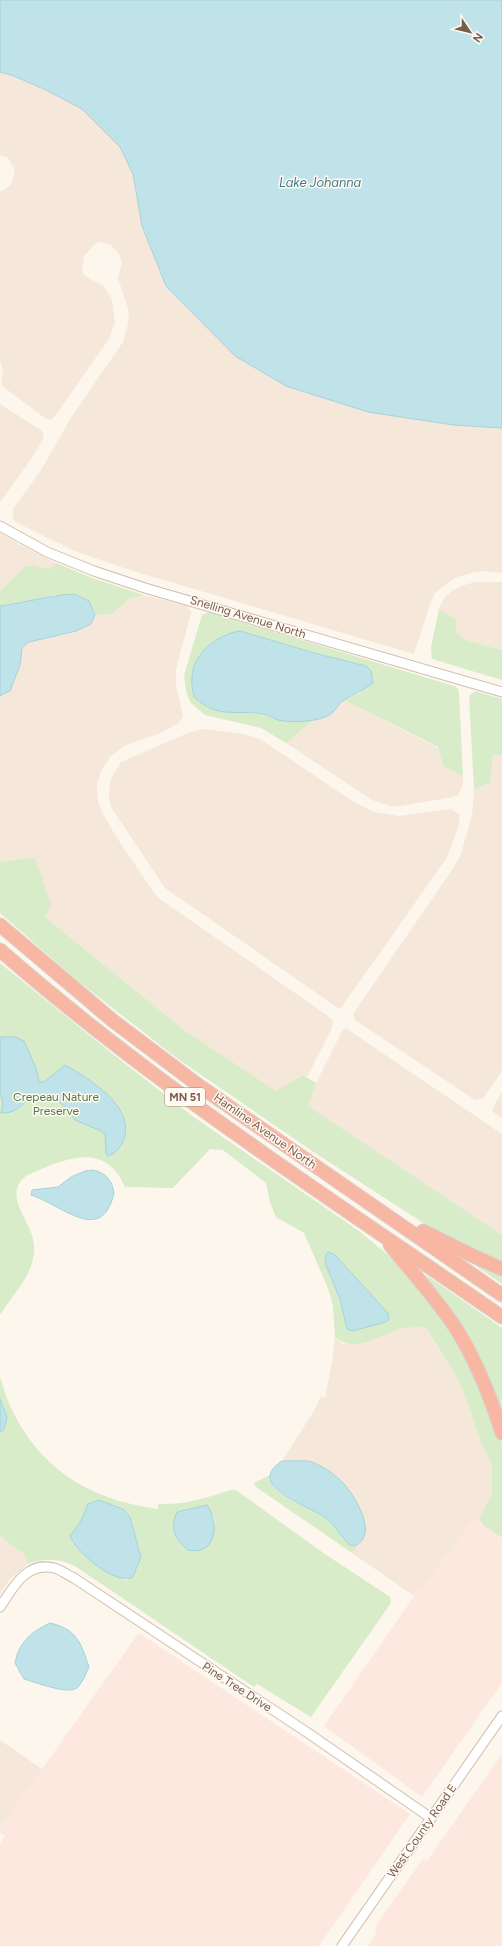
<svg xmlns="http://www.w3.org/2000/svg" width="502" height="1946" viewBox="0 0 502 1946" font-family="Figtree,sans-serif">
	<style>
		.residential { fill: #f5e8da }
		.commercial { fill: #fde8e0 }
		.green { fill: #d8ecc9; fill-rule: evenodd }
		.water { fill: #bfe3e8; stroke: #a5d3da }
		.lines { fill: none; stroke-linecap: round; stroke-linejoin: round }
		.tertiary-casing { stroke: #d1beb0; stroke-width: 11 }
		.motorway-casing { stroke: #dad1cd; stroke-width: 15 }
		.tertiary { stroke: #fff; stroke-width: 9 }
		.motorway { stroke: #f7b7a3; stroke-width: 13 }
		.labels { text-anchor: middle; dominant-baseline: central; stroke-width: 3; stroke-linejoin: round; paint-order: stroke }
		.shield { fill: #fffaf3; stroke: #a28b7f; stroke-width: 1 }
		.shield-label { font-size: 11px; font-weight: bold; fill: #7a5c4d }
		.street-label { font-size: 12px; fill: #7a5c4d; stroke: #fffaf3 }
		.park-label { font-size: 12px; fill: #537a41; stroke: #fffaf3 }
		.water-label { font-size: 13px; font-style: italic; fill: #437c86; stroke: #fffaf3 }
	</style>
	<rect width="100%" height="100%" fill="#fdf6ec"/>
	<!-- residential -->
	<g class="residential">
		<path d="M0,72l14,4 34,15 34,18 38,38 13,27 9,52 226,186 86,13 48,3v145l-16,-2 -15,2 -14,4 -13,9 -9,7 -5,11 -16,50 -281,-83 -56,-19 -60,-29 -3,-3 -1,-4v-7l28,-39 31,-54 51,-74 5,-18 1,-12 -11,-34 4,-15 -3,-9 -8,-9 -11,-3 -5,2 -11,12 -2,13 2,6 6,4 13,6 9,14 3,24 -6,16 -57,81 -6,-1 -45,-34 2,-14 -3,-10v-169l11,-7 4,-15 -7,-12 -8,-3z"/>
		<path d="M0,404l42,27 2,7 -14,23 -30,41z"/>
		<path d="M0,533l21,12 35,18 -6,6 -17,-4 -8,1 -25,25z"/>
		<path d="M475,582h27v68l-36,-10 -10,-8v-13l-17,-10 5,-11 7,-6 10,-6z"/>
		<path d="M144,595l43,11 4,6 -15,58v15l7,31 -4,7 -21,11 -34,12 -14,11 -9,14 -4,14 1,16 4,11 15,26 40,59 174,121 2,4 -2,8 -24,47 -4,-2 -27,17 -92,-62 -139,-113 -10,-60 -35,5v-166l5,-1 9,-12 2,-12 4,-6 2,-17 7,-6 47,-11 15,-7 4,-9 17,-1 17,-15z"/>
		<path d="M344,700l94,48 5,18 20,10v9l-5,10 -5,2 -52,9h-11l-18,-6 -86,-57 27,-23 17,-5z"/>
		<path d="M204,729l39,5 17,5 94,63 20,10 25,4 52,-7 9,6 -2,13 -12,31 -105,149h-3l-173,-120 -54,-81 -2,-9 1,-17 11,-19 69,-30z"/>
		<path d="M493,754l9,2v315l-19,27 -8,2 -120,-80 -2,-6 101,-147 7,-13 6,-21 5,-18 2,-26 16,-6z"/>
		<path d="M343,1029h4l155,105v101l-195,-129 9,-23z"/>
		<path d="M502,1092v26l-9,-6 -1,-3z"/>
		<path d="M424,1326l33,52 11,26 13,39 11,22 1,20 -1,9 -13,24 -13,11 -46,62 -3,-2 -3,7 -62,-43 12,-21 -10,-34 -13,-18 -29,-18 -30,-1 32,-50 7,-15 4,2 7,-35 3,-26 8,7 63,-16h13z"/>
		<path d="M0,1536l25,18 3,10 -18,15 -10,15z"/>
		<path d="M0,1740l42,29 -42,59z"/>
	</g>
	<!-- commercial -->
	<g class="commercial">
		<path d="M479,1518l3,6 20,14v145l-80,114 -98,-71 91,-131 -1,-2 3,-5 3,3 46,-62z"/>
		<path d="M138,1634l4,1 268,179 -91,132h-319v-102l5,-8 -5,-4v-4z"/>
		<path d="M502,1754v192h-134l9,-14 -2,-4 18,-27 30,-42 4,2z"/>
	</g>
	<!-- green -->
	<g class="green">
		<path d="M56,563l39,16 49,16 -15,4 -17,15 -17,1 -6,-14 -35,-6 -27,8 -27,3v-15l25,-25 8,-1 17,4z"/>
		<path d="M439,609l17,10v13l10,8 36,10v30l-70,-21 -1,-12z"/>
		<path d="M209,612l245,74 4,3 1,4 4,83 -20,-10 -5,-19 -94,-47 17,-8 5,-26 -48,-12 -78,-23 5,82 19,1 15,6 14,2 20,-2 -27,23 -25,-15 -56,-13 -15,-13 -4,-11 -2,-16 18,-60z"/>
		<path d="M475,691l27,8v57l-9,-2 -3,29 -16,6 -5,-93z"/>
		<path d="M35,857l16,48 -6,12 139,113 92,61 27,-16 13,8 -8,23 194,129v29l-74,-38 -116,-75 -134,-92 -104,-81 -74,-65v-51z"/>
		<path d="M0,963l114,92 77,60 168,116 41,34 56,70 33,69 13,40v94l-20,-14 -3,-6 13,-24v-29l-11,-22 -13,-39 -11,-26 -28,-45 -5,-7c-7,3 -12,1 -19,2 -24,5 -48,27 -70,9l-2,-31 -5,-18 -24,-55 -28,-16 -6,-15 -4,-19 -43,-33 -13,-1 -37,39 -48,-1c-21,-48 -63,-27 -99,-11 -25,20 7,46 8,69 2,28 -21,49 -34,70zM325,1263l63,57 -41,9 -7,-30z"/>
		<path d="M466,1259l36,13v12z"/>
		<path d="M426,1275l76,53v90l-78,-141z"/>
		<path d="M0,1377c3,9 6,20 10,29 30,64 80,94 148,103v-5c27,1 48,-6 73,-14h5l86,62 68,45 1,6 -80,114 -54,-33 -3,3 -18,-12 -161,-109c-16,-8 -30,-8 -47,-2l-4,-10 -24,-18v-104l4,-2 3,-13 -7,-18zM99,1500l24,9 7,8 3,15 7,18 -2,17 -5,10 -6,3 -4,-1 -24,-11 -27,-26c5,-13 12,-25 16,-38zM207,1505l7,13 1,7 -34,18c-9,-11 -10,-18 -4,-31z"/>
		<path d="M270,1475c-3,21 44,33 57,44 12,10 14,19 30,27l2,-2 -7,9 -96,-66 -2,-4z"/>
	</g>
	<!-- water -->
	<g class="water">
		<path d="M0,0h502v428l-48,-3 -86,-13 -82,-26 -51,-30 -69,-70 -24,-60 -9,-52 -13,-27 -38,-38 -34,-18 -34,-15 -14,-4z"/>
		<path d="M74,594l15,7 6,14 -4,9 -15,7 -47,11 -7,6 -2,17 -10,26 -10,5v-90c25,-3 49,-11 74,-12z"/>
		<path d="M240,631l78,23 48,12 5,5 2,12c-11,8 -18,10 -29,17 -6,4 -9,12 -15,15 -10,7 -39,8 -51,5 -5,-2 -10,-5 -14,-6 -30,-5 -44,6 -70,-17 -1,-6 -3,-13 -2,-19 0,-24 26,-44 48,-47z"/>
		<path d="M0,1037h15l9,4 12,27 3,14h5l21,-17c23,13 70,41 59,74 -3,8 -8,14 -16,17l-2,-2 -1,-19 -4,-4 -26,-11 -11,-14 -8,-6 -25,-5c-8,11 -17,19 -30,18l2,-9 -3,-12z"/>
		<path d="M93,1170c13,3 19,10 21,23 -12,53 -52,12 -83,2l1,-5 26,-3 13,-10 14,-6z"/>
		<path d="M328,1252l6,2 54,59 1,6 -3,3 -34,9 -5,-2 -7,-30 -15,-36 1,-9z"/>
		<path d="M0,1399l7,18 -3,13 -4,2z"/>
		<path d="M282,1461c6,0 26,-1 30,1 10,4 21,11 29,19 12,11 40,55 13,65l-4,-1c-9,-8 -15,-20 -24,-27 -16,-12 -83,-32 -44,-57z"/>
		<path d="M99,1500l24,9 7,8 11,40 -8,20c-18,9 -57,-25 -63,-41l11,-15 7,-17z"/>
		<path d="M207,1505c13,19 9,51 -19,45 -13,-11 -19,-22 -11,-38z"/>
		<path d="M50,1623c27,6 31,20 39,44 -3,6 -6,15 -11,20 -8,9 -43,-5 -54,-8l-9,-16c4,-21 16,-31 35,-40z"/>
	</g>
	<g class="lines">
		<!-- tertiary casing -->
		<g class="tertiary-casing">
			<g id="tertiary">
				<path d="M0,526l47,26 47,19 51,17 357,104"/>
				<path d="M0,1607c13,-19 26,-46 54,-39 7,2 14,7 20,10l234,155 123,85"/>
				<path d="M342,1946l160,-230"/>
			</g>
		</g>
		<!-- motorway casing -->
		<g class="motorway-casing">
			<g id="motorway">
				<path d="M0,925l112,95 86,65 304,210"/>
				<path d="M0,950c156,137 331,249 502,367"/>
				<path d="M423,1231l48,24 31,14"/>
				<path d="M390,1245c21,26 44,51 63,79 22,33 37,71 49,109"/>
			</g>
		</g>
		<!-- tertiary -->
		<use href="#tertiary" class="tertiary"/>
		<!-- motorway -->
		<use href="#motorway" class="motorway"/>
	</g>
	<g class="labels">
		<!-- shield labels -->
		<rect class="shield" x="165" y="1088" width="40" height="18" rx="3"/>
		<g class="shield-label">
			<text x="185" y="1097">MN 51</text>
		</g>
		<!-- street labels -->
		<g class="street-label">
			<text transform="translate(248 617) rotate(17)">Snelling Avenue North</text>
			<text transform="translate(265 1131) rotate(35)">Hamline Avenue North</text>
			<text transform="translate(237 1687) rotate(33)">Pine Tree Drive</text>
			<text transform="translate(422 1831) rotate(-55)">West County Road E</text>
		</g>
		<!-- park labels -->
		<g class="park-label">
			<text x="56" y="1097">Crepeau Nature<tspan x="56" dy="14">Preserve</tspan></text>
		</g>
		<!-- water labels -->
		<g class="water-label">
			<text x="320" y="182">Lake Johanna</text>
		</g>
	</g>
	<!-- north arrow -->
	<g transform="translate(470 32) rotate(125)" stroke="#fffaf3" stroke-width="3" paint-order="stroke">
	<path d="M0-3L7 15L0 10L-7 15Z" fill="#7a5c4d"/>
	<text y="-6" font-size="11" font-weight="bold" text-anchor="middle" fill="#7a5c4d">N</text>
	</g>
</svg>
